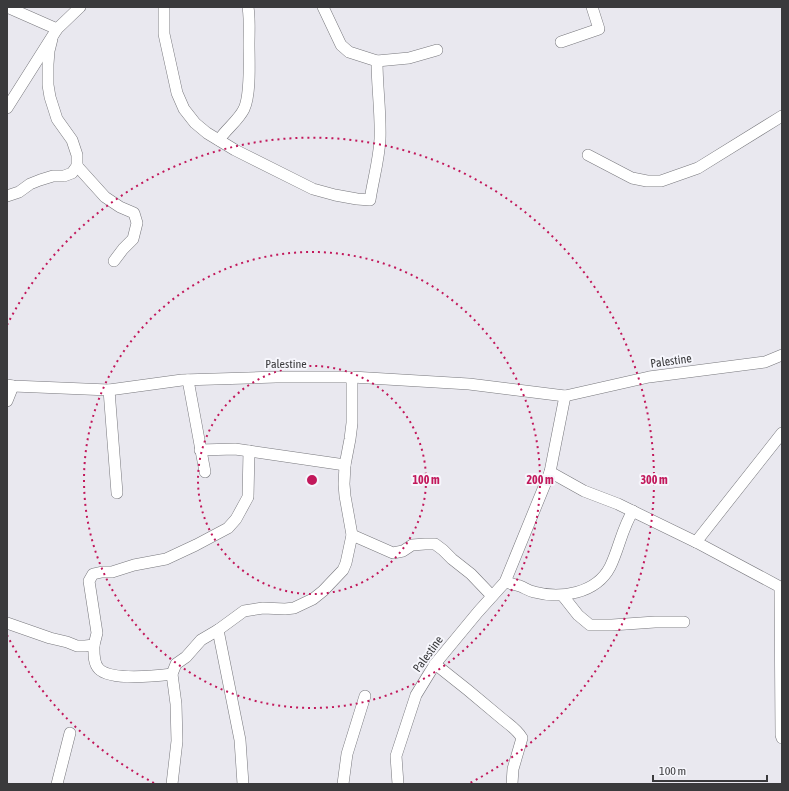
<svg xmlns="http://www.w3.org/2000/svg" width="789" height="791" viewBox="0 0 789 791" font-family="'Asap Condensed',sans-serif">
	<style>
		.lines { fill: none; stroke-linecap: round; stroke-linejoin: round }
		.minor-casing { stroke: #77777c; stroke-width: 12 }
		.minor { stroke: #fff; stroke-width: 11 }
		.ring { fill: none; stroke: #c2185b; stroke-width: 2; stroke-dasharray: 2 4 }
		.labels { text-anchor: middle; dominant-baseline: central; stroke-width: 4; stroke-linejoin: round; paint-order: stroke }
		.street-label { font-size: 12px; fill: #3a3a3c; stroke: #f6f6fc }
		.centre { fill: #c2185b; stroke: #f6f6fc; stroke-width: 2 }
		.ring-label { font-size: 12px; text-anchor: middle; font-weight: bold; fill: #c2185b; stroke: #f6f6fc; stroke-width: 4; stroke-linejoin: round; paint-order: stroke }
	</style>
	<rect width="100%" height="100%" fill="#e9e8ef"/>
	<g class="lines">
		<!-- minor casing -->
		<g class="minor-casing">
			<g id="minor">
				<path d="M7,7l50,22"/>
				<path d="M164,7v27l13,59 7,16 11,14 12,10 28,17 78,39 22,6 22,4 13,1c3,-20 9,-40 10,-61 1,-26 -3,-52 -3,-78"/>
				<path d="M323,7l18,38 8,7 28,9 32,-3 28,-8"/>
				<path d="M561,42l38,-13 -7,-22"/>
				<path d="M7,108l50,-79 23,-22"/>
				<path d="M219,140c7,-11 19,-19 25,-31 7,-15 5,-48 5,-65 0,-12 1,-25 -1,-37"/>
				<path d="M588,155l44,23 15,3h14l37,-13 84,-52"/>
				<path d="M77,166l28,31 15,10 14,6 3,10 -4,16 -10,10 -9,12"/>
				<path d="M7,196l12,-4 11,-8 10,-4 13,-4h11l8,-3 5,-7v-11l-5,-15 -15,-21 -7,-22 -2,-12v-21l1,-13 3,-12"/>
				<path d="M188,380l17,92"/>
				<path d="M7,385l6,1 96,4 73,-10 94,-3h76l117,7 96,12 84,-19 116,-15 17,-7"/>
				<path d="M109,390l8,103"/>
				<path d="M7,401l6,-15"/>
				<path d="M782,433l-86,109 86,46"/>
				<path d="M200,450l35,-1 110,16"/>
				<path d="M550,472l34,19 34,13 78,38"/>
				<path d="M352,535l41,18 10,-2 9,-6 13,-1h10l8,6 9,9 19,15 21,22"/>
				<path d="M505,582c5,1 10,3 15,4 5,2 9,5 14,6 26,7 62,2 76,-25 9,-18 12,-39 23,-56"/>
				<path d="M780,588l1,147 1,3"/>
				<path d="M563,596l15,19 12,10h22l43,-3h29"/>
				<path d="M7,623l43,15 17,4 10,4h8l9,-1 3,-12 -8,-52 4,-7 9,-2h10l22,-7 32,-6 30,-14 32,-17 8,-9 12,-22 1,-46"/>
				<path d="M218,630l22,110 3,44"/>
				<path d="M94,645c0,8 -1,18 5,24 12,12 57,7 73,5"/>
				<path d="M435,664c22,17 44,35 65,53 8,7 17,12 22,21l-9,31 -1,15"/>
				<path d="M57,784l13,-51"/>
				<path d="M172,784l5,-43 -1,-37 -4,-30 4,-10 10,-7 15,-17 17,-10 26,-19 19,-3 22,1 9,-1 19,-9 10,-8 20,-21 3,-7 6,-28 -7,-39 -1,-12 1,-19 5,-26 2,-16v-46"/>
				<path d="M343,784l4,-30 18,-58"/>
				<path d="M398,784l-2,-28 20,-61 19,-31 43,-52 27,-30 45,-110 15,-76"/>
			</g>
		</g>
		<!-- minor -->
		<use href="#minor" class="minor"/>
	</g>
	<!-- distance rings -->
	<g class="ring">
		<circle cx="312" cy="480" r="114"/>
		<circle cx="312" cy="480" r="228"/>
		<path d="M154 783A342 342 0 0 1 7 635M7 325A342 342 0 1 1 470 783"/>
	</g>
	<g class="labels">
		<!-- street labels -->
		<g class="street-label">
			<text transform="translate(671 361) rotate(-8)">Palestine</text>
			<text x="286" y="364">Palestine</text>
			<text transform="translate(428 654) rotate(-54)">Palestine</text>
		</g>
	</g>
	<circle cx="312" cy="480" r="6" class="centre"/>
	<g class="ring-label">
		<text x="426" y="484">100 m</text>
		<text x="540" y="484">200 m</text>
		<text x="654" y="484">300 m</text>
	</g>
	<!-- border -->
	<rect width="789" height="791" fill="none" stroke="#3a3a3c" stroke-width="16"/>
	<!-- scale -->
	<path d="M653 775v6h114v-6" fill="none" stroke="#3a3a3c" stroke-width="2"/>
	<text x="659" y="775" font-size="12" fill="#3a3a3c" stroke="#f6f6fc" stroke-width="3" paint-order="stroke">100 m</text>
</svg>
